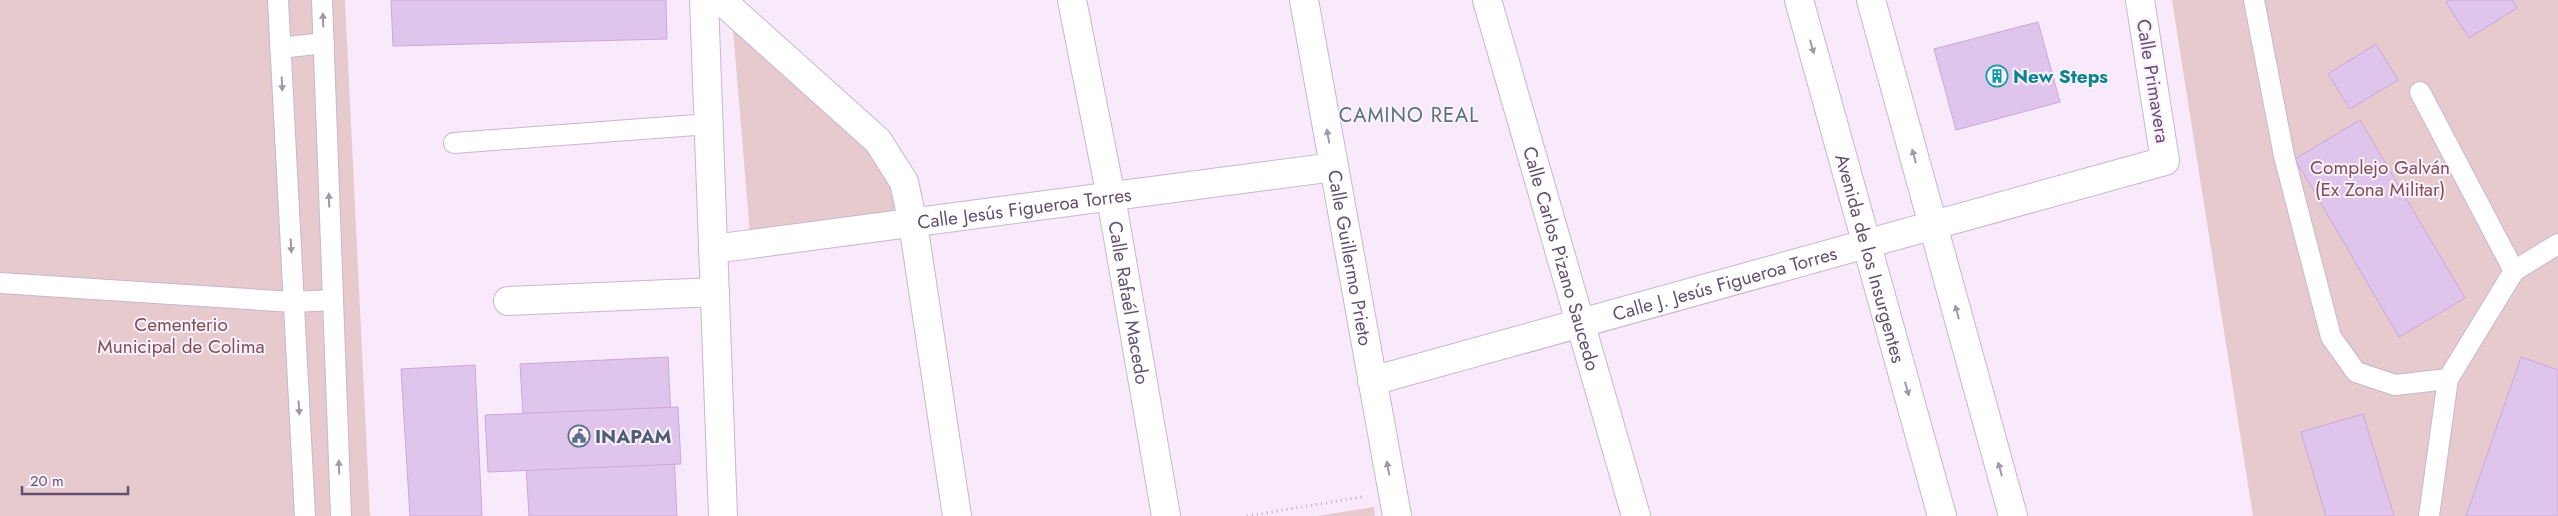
<svg xmlns="http://www.w3.org/2000/svg" width="2558" height="516" viewBox="0 0 2558 516" font-family="Jost,sans-serif">
	<style>
		.green { fill: #e6cace }
		.building { fill: #dfc5ec; stroke: #caa7dd }
		.lines { fill: none; stroke-linecap: round; stroke-linejoin: round }
		.lane-casing { stroke: #c8b6d0; stroke-width: 22 }
		.street-casing { stroke: #c8b6d0; stroke-width: 30 }
		.secondary-casing { stroke: #c9b4d2; stroke-width: 30 }
		.path { stroke: #c3a8d1; stroke-width: 3; stroke-dasharray: 1 4; stroke-linecap: butt }
		.lane { stroke: #fff; stroke-width: 20 }
		.street { stroke: #fff; stroke-width: 28 }
		.secondary { stroke: #fff; stroke-width: 28 }
		.oneway { fill: #a396aa }
		.labels { text-anchor: middle; dominant-baseline: central; stroke-width: 4; stroke-linejoin: round; paint-order: stroke }
		.culture-label { font-size: 19px; font-weight: bold; fill: #0d838f; stroke: #fbf0fd; text-anchor: start }
		.street-label { font-size: 19px; fill: #655072; stroke: #fbf0fd }
		.park-label { font-size: 19px; fill: #815052; stroke: #fbf0fd }
		.service-label { font-size: 19px; font-weight: bold; fill: #4e5e75; stroke: #fbf0fd; text-anchor: start }
		.neighbourhood-label { font-size: 20px; letter-spacing: 1px; fill: #567371; stroke: #fbf0fd }
	</style>
	<rect width="100%" height="100%" fill="#f8eafa"/>
	<!-- green -->
	<g class="green">
		<path d="M0,0h345l25,516h-370z"/>
		<path d="M2172,0h386v516h-305z"/>
		<path d="M733,30l137,121 22,32 3,33 -145,17z"/>
		<path d="M1374,507l1,9h-58z"/>
	</g>
	<!-- building -->
	<g class="building">
		<path d="M391,0h275l1,39 -274,7z"/>
		<path d="M2450,0h62l5,8 -48,30 -23,-36z"/>
		<path d="M2038,22l22,80 -104,28 -22,-81z"/>
		<path d="M2376,44l22,36 -48,29 -22,-35z"/>
		<path d="M2360,120l105,178 -66,39 -104,-178z"/>
		<path d="M668,357l3,60 -38,1 2,38 39,-2 3,62h-148l-9,-152z"/>
		<path d="M2521,357l37,13v146h-92z"/>
		<path d="M475,365l7,151h-72l-9,-147z"/>
		<path d="M678,407l3,57 -193,8 -3,-57z"/>
		<path d="M2363,414l31,102h-68l-25,-84z"/>
	</g>
	<g class="lines">
		<!-- lane casing -->
		<g class="lane-casing">
			<g id="lane">
				<path d="M278,0l27,516"/>
				<path d="M322,0l19,516"/>
				<path d="M2254,0l30,156 47,181 25,35 39,13 53,-6"/>
				<path d="M280,48l44,-5"/>
				<path d="M2420,92l94,179"/>
				<path d="M454,143l255,-19"/>
				<path d="M0,283l294,19 39,-2"/>
				<path d="M2429,516l19,-137 66,-108 44,-27"/>
			</g>
		</g>
		<!-- street casing -->
		<g class="street-casing">
			<g id="street">
				<path d="M721,0l157,141 26,41 9,41 44,293"/>
				<path id="s1" d="M1072,0l39,197 55,319"/>
				<path id="s2" d="M1304,0l93,516"/>
				<path id="s3" d="M1487,0l149,516"/>
				<path id="s4" d="M713,249l621,-82"/>
				<path d="M508,301l207,-9"/>
				<path id="s5" d="M1372,381l793,-220 -25,-161"/>
			</g>
		</g>
		<!-- secondary casing -->
		<g class="secondary-casing">
			<g id="secondary">
				<path d="M704,0l19,516"/>
				<path id="s6" d="M1799,0l143,516"/>
				<path d="M1871,0l142,516"/>
			</g>
		</g>
		<!-- path -->
		<path class="path" d="M1247,516l115,-19"/>
		<!-- lane -->
		<use href="#lane" class="lane"/>
		<!-- street -->
		<use href="#street" class="street"/>
		<!-- secondary -->
		<use href="#secondary" class="secondary"/>
	</g>
	<!-- one-way arrows -->
	<defs><path id="oneway-solid" d="M-6-.8H1V-3.2L6.5 0L1 3.2V.8H-6Z" transform="scale(1.25)"/></defs>
	<g class="oneway">
		<use href="#oneway-solid" transform="translate(323 20) rotate(-92)"/>
		<use href="#oneway-solid" transform="translate(1812 47) rotate(74)"/>
		<use href="#oneway-solid" transform="translate(282 84) rotate(87)"/>
		<use href="#oneway-solid" transform="translate(1328 136) rotate(-100)"/>
		<use href="#oneway-solid" transform="translate(1914 156) rotate(-105)"/>
		<use href="#oneway-solid" transform="translate(329 200) rotate(-92)"/>
		<use href="#oneway-solid" transform="translate(291 246) rotate(87)"/>
		<use href="#oneway-solid" transform="translate(1957 312) rotate(-105)"/>
		<use href="#oneway-solid" transform="translate(1907 389) rotate(74)"/>
		<use href="#oneway-solid" transform="translate(299 408) rotate(87)"/>
		<use href="#oneway-solid" transform="translate(339 467) rotate(-92)"/>
		<use href="#oneway-solid" transform="translate(1388 468) rotate(-100)"/>
		<use href="#oneway-solid" transform="translate(2000 469) rotate(-105)"/>
	</g>
	<!-- icons -->
	<defs>
		<g id="building-ring" transform="scale(1.125)"><circle r="9.5" fill="#fbf0fd" stroke="#0f9aa8" stroke-width="1.5"/><path d="M-4-6H4V6H1V3H-1V6H-4ZM-2.5-4.3h1.7v1.8h-1.7ZM.8-4.3h1.7v1.8H.8ZM-2.5-1h1.7V.8h-1.7ZM.8-1h1.7V.8H.8Z" fill="#0f9aa8"/></g>
		<g id="civic-ring" transform="scale(1.125)"><circle r="9.5" fill="#fbf0fd" stroke="#5c6f8a" stroke-width="1.5"/><path d="M-.6-6.5H3V-4.5H.6V-3L4-1V1h2V6H-6V1h2V-1L-.6-3ZM-1.2 2.5V6h2.4V2.5Z" fill="#5c6f8a"/></g>
	</defs>
	<g fill-rule="evenodd">
		<use href="#building-ring" x="1997" y="76"/>
		<use href="#civic-ring" x="579" y="436"/>
	</g>
	<g class="labels">
		<!-- culture labels -->
		<g class="culture-label">
			<text x="2013" y="76">New Steps</text>
		</g>
		<!-- street labels -->
		<g class="street-label">
			<text transform="translate(2153 81) rotate(81)">Calle Primavera</text>
			<text stroke="none"><textPath href="#s4" startOffset="314">Calle Jesús Figueroa Torres</textPath></text>
			<text stroke="none"><textPath href="#s2" startOffset="262">Calle Guillermo Prieto</textPath></text>
			<text stroke="none"><textPath href="#s3" startOffset="269">Calle Carlos Pizano Saucedo</textPath></text>
			<text stroke="none"><textPath href="#s6" startOffset="268">Avenida de los Insurgentes</textPath></text>
			<text stroke="none"><textPath href="#s5" startOffset="366">Calle J. Jesús Figueroa Torres</textPath></text>
			<text stroke="none"><textPath href="#s1" startOffset="308">Calle Rafaél Macedo</textPath></text>
		</g>
		<!-- park labels -->
		<g class="park-label">
			<text x="2380" y="167">Complejo Galván<tspan x="2380" dy="22">(Ex Zona Militar)</tspan></text>
			<text x="181" y="324">Cementerio<tspan x="181" dy="22">Municipal de Colima</tspan></text>
		</g>
		<!-- service labels -->
		<g class="service-label">
			<text x="595" y="436">INAPAM</text>
		</g>
		<!-- neighbourhood labels -->
		<g class="neighbourhood-label">
			<text x="1409" y="115">CAMINO REAL</text>
		</g>
	</g>
	<!-- scale -->
	<path d="M22 486v8h106v-8" fill="none" stroke="#655072" stroke-width="2.5"/>
	<text x="30" y="486" font-size="15" fill="#655072" stroke="#fbf0fd" stroke-width="4" paint-order="stroke">20 m</text>
</svg>
